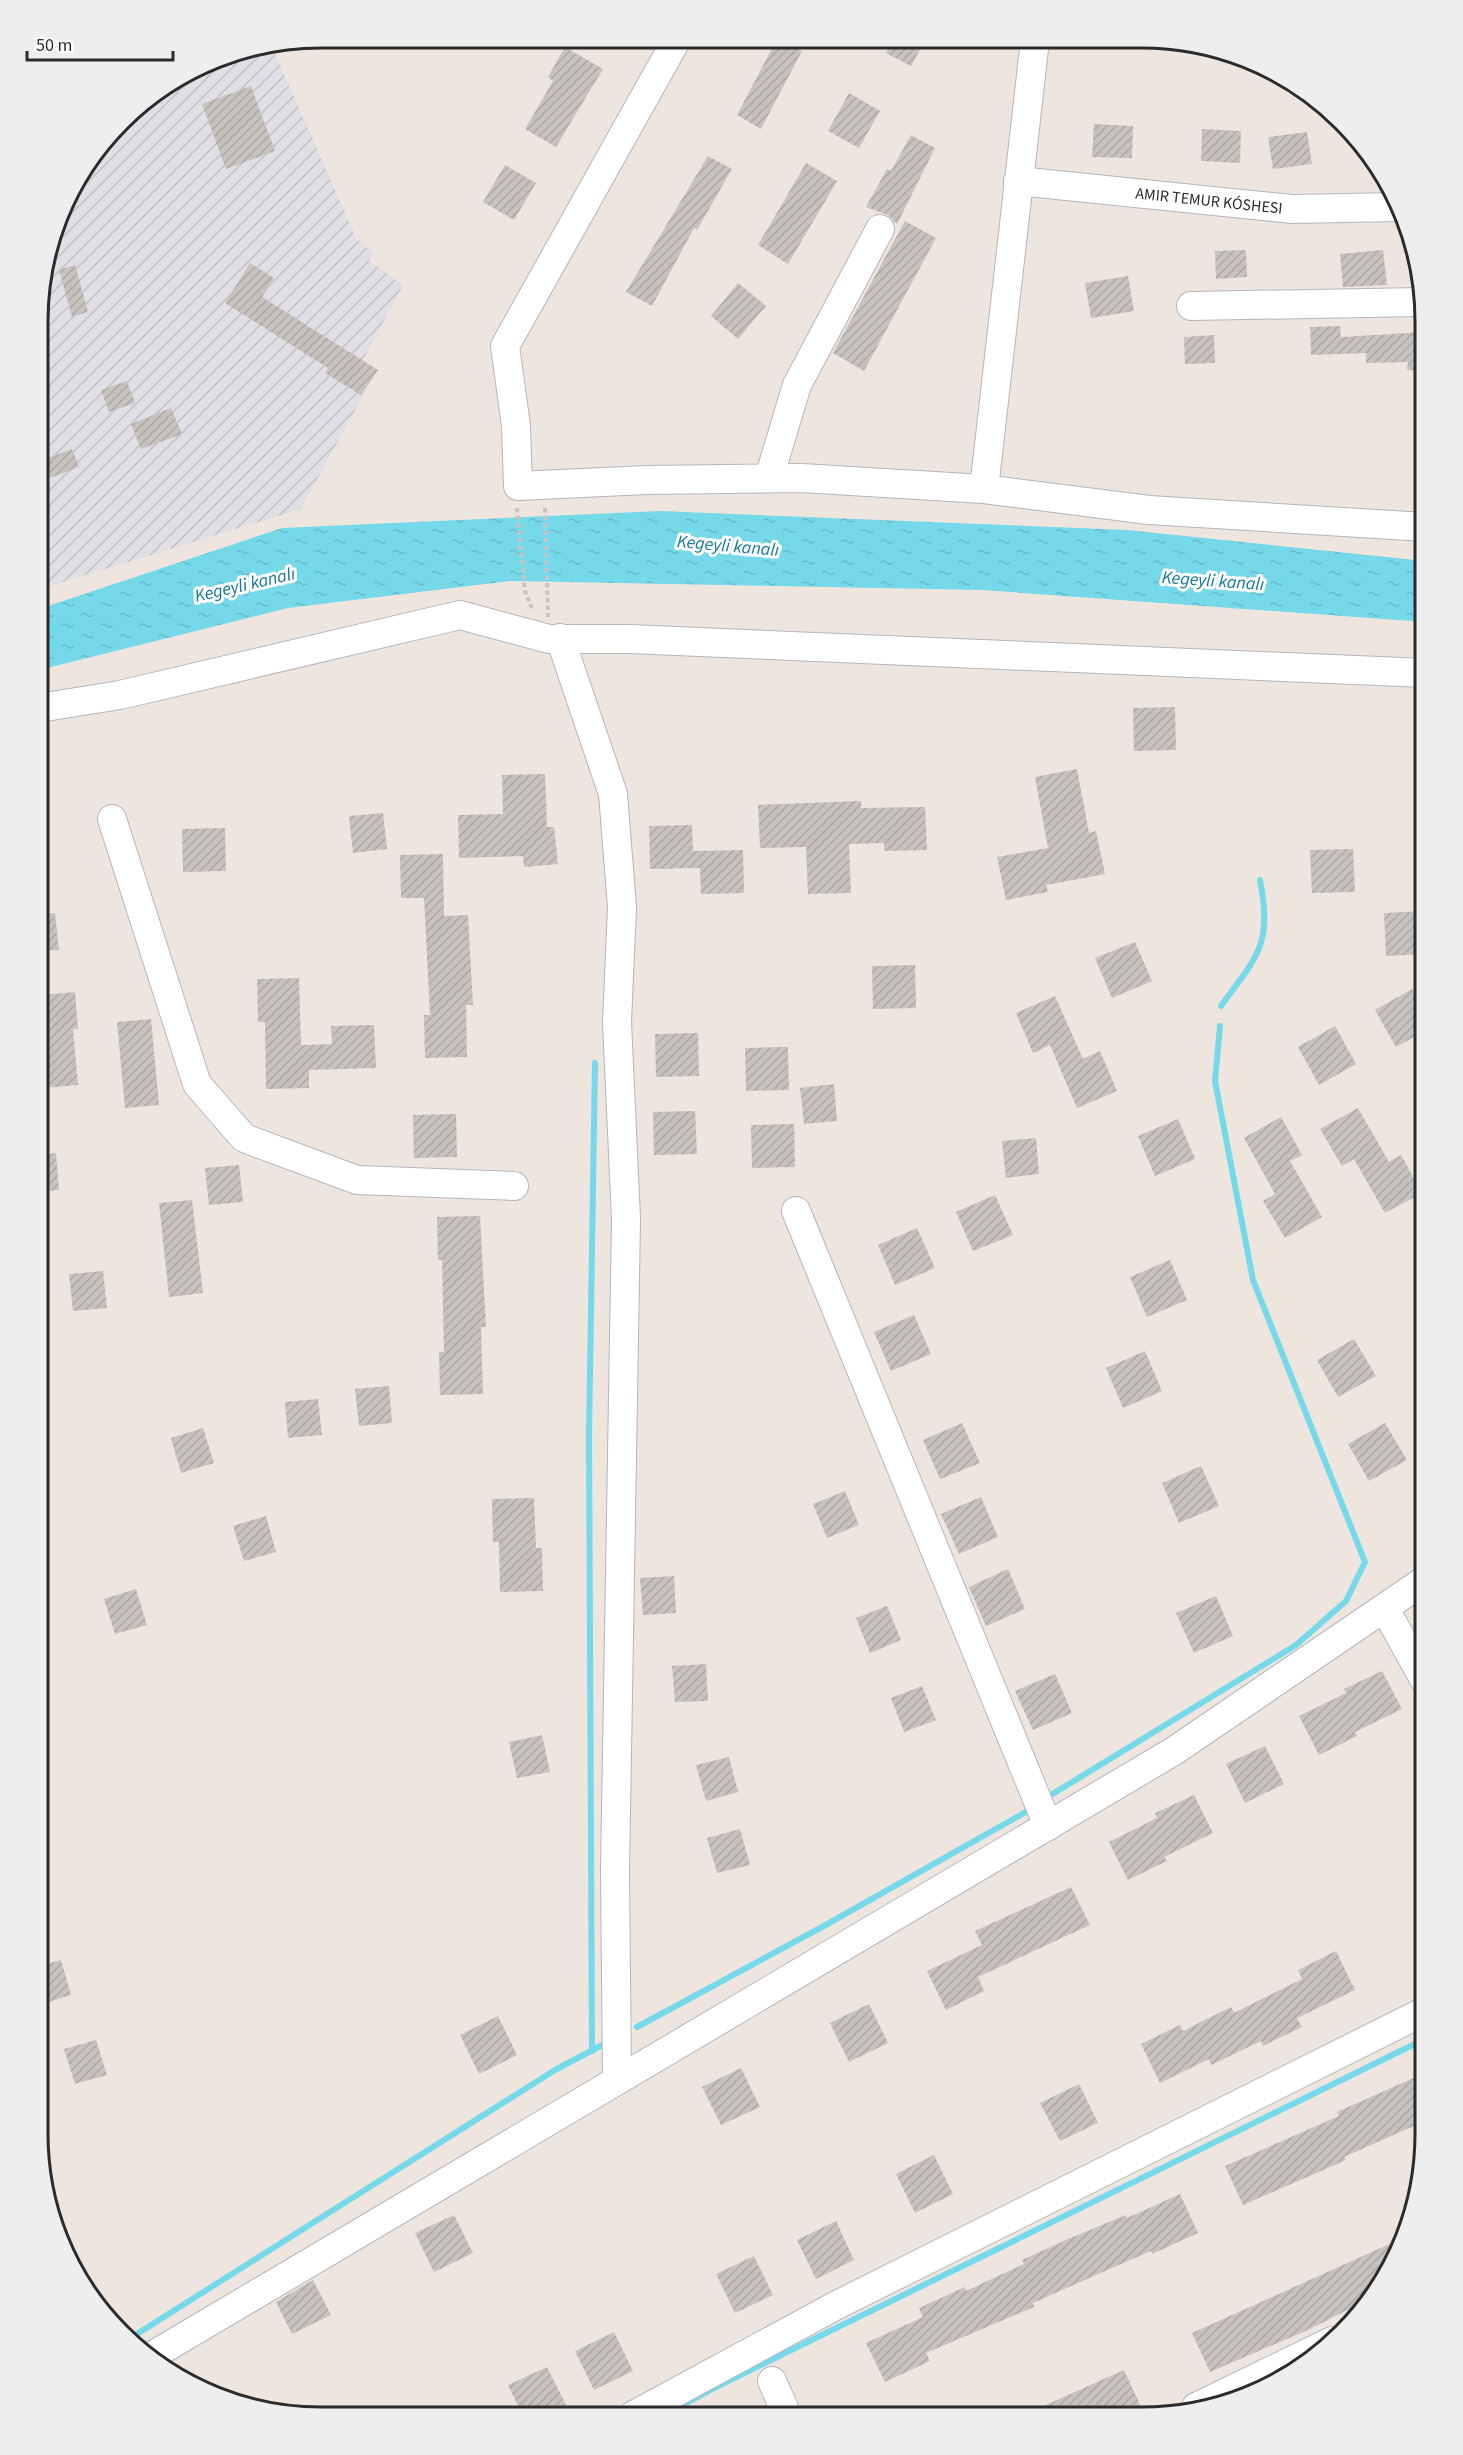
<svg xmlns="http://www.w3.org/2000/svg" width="1463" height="2455" viewBox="0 0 1463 2455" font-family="'Source Sans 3',sans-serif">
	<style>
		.industrial { fill: url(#industrial-furrows) }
		.water { fill: url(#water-ripples) }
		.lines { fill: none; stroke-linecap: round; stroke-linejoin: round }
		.stream { stroke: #76d9ea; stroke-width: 6 }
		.building { fill: url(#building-hatch) }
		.minor-casing { stroke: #b2b6be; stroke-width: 30 }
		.path { stroke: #c4c4c4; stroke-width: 4; stroke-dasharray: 4.5 3; stroke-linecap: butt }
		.minor { stroke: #fff; stroke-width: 28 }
		.labels { text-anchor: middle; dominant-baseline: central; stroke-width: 6; stroke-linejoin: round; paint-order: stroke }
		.street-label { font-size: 16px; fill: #2b2b2b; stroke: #fff }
		.water-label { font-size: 18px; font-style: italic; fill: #137a98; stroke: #fff }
		.rim { fill: none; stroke: #2b2b2b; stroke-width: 3 }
	</style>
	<defs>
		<pattern id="industrial-furrows" width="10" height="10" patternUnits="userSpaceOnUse" patternTransform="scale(1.5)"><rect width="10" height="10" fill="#e0dfe5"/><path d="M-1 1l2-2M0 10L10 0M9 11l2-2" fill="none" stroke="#c0c0c5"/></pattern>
		<pattern id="water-ripples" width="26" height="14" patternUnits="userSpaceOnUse" patternTransform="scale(1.5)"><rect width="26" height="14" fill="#76d9ea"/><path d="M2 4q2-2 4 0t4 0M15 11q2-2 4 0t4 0" fill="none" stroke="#66bac9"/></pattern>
		<pattern id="building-hatch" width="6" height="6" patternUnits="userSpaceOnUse" patternTransform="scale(1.5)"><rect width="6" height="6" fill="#c8c2be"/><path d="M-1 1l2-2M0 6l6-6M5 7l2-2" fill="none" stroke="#aca7a3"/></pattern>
	</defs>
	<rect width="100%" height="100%" fill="#ede5de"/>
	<!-- industrial -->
	<path class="industrial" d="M272,47l85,193 17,13 -5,8 34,24 -40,75 14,10 -76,139 -261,80v-304l27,-89 67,-88 79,-49z"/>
	<!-- water -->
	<path class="water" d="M660,511l467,19 298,31v61l-442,-32 -472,-9 -223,27 -249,62v-61l243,-81z"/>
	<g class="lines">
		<!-- stream -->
		<g class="stream">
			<path d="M1221,1006c36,-50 52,-61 39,-126"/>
			<path d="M1046,1798l250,-153 50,-44 19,-39 -112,-282 -38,-199 5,-55"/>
			<path d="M637,2027l185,-100 209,-118"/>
			<path d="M592,2051l-3,-616 6,-372"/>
			<path d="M129,2339l426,-269 51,-27"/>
			<path d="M662,2416l50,-27 713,-350"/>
		</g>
	</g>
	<!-- building -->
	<g class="building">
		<path d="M777,39l25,12 -41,78 -24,-14z"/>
		<path d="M894,39h32l-15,27 -25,-13z"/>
		<path d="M565,47l38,22 -47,78 -31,-18 28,-48 -5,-4z"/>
		<path d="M251,86l24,65 -49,18 -24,-65z"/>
		<path d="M849,93l31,18 -21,37 -31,-17z"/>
		<path d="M1094,124l39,2 -1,32 -40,-1z"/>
		<path d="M1202,129l39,2 -1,32 -39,-2z"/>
		<path d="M1307,132l5,32 -39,5 -5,-32z"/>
		<path d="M911,135l24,13 -38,76 -9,-9 -22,-8 21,-38 4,2z"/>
		<path d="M708,156l24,13 -35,61 -3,-2 -42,78 -26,-14z"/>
		<path d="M806,163l31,18 -49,83 -30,-19z"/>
		<path d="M505,165l31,18 -22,37 -31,-18z"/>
		<path d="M905,221l31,17 -72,133 -31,-18z"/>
		<path d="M1246,250l1,27 -31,2 -1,-28z"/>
		<path d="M1383,250l4,35 -44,2 -3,-33z"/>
		<path d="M250,263l24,15 -12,19 116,73 -17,25 -36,-22 3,-5 -103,-65z"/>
		<path d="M75,265l13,47 -16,5 -13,-47z"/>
		<path d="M1128,276l6,35 -43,7 -6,-35z"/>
		<path d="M738,283l28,23 -28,33 -27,-23z"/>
		<path d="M1340,326l1,11 84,-5v39l-18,-1 1,-8 -42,1v-10l-55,2 -1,-28z"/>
		<path d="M1214,335l1,28 -30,1 -1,-27z"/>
		<path d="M127,381l8,22 -26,9 -8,-22z"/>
		<path d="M171,408l11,26 -41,15 -10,-25z"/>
		<path d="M72,449l7,18 -32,12 -7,-18z"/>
		<path d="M1175,707l1,43 -42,1 -1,-43z"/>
		<path d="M1077,769l12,64 7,-2 9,43 -59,11 2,7 -42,8 -9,-43 51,-9 -13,-71z"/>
		<path d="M545,774l2,53h7l4,37 -34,3 -1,-11 -64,2 -1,-43 45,-1 -1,-39z"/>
		<path d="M861,801v7l64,-1 2,43 -43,1v-8l-35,1 2,49 -43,1 -2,-47 -46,1 -2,-43z"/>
		<path d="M383,813l4,36 -34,4 -4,-37z"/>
		<path d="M692,825l1,26 50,-1 1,43 -43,1 -1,-26 -50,1 -1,-43z"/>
		<path d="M225,828l1,43 -43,1 -1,-43z"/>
		<path d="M1353,849l2,43 -43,1 -2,-43z"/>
		<path d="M443,854l1,62 24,-1 5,90h-7l1,52 -42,1 -1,-43h6l-6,-117h-23l-1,-43z"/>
		<path d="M1425,911v43l-39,2 -2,-43z"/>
		<path d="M55,913l4,37 -20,1v-37z"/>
		<path d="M1135,942l17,39 -40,17 -17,-40z"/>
		<path d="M915,965l1,43 -43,1 -1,-43z"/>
		<path d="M299,978l2,67 31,-1 -1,-18 43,-1 2,43 -67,2v18l-43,1 -1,-67h-7l-1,-43z"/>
		<path d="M1412,989l13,22v20l-29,16 -21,-37z"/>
		<path d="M75,992l3,37h-5l5,56 -33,3 -4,-37 5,-1 -5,-55z"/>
		<path d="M1055,996l28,63 17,-8 17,40 -40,17 -27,-63 -17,8 -17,-40z"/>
		<path d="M151,1019l8,86 -34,3 -8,-86z"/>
		<path d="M1335,1026l21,38 -37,21 -21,-38z"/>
		<path d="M698,1033l1,43 -43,1 -1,-43z"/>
		<path d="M788,1047l1,43 -43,1 -1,-43z"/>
		<path d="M834,1084l3,37 -33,3 -4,-36z"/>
		<path d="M1358,1108l31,54 12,-7 21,38 -37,20 -31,-54 -12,7 -22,-37z"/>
		<path d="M695,1111l2,43 -43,1 -1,-43z"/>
		<path d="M456,1114l1,43 -43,1 -1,-43z"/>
		<path d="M1281,1117l21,38 -12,6 32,56 -37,21 -22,-37 12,-7 -31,-56z"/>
		<path d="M1178,1119l17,40 -40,17 -17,-40z"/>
		<path d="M794,1124l1,43 -43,1 -1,-43z"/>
		<path d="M1036,1138l3,36 -33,4 -4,-37z"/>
		<path d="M56,1153l3,37 -20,2v-37z"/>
		<path d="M239,1165l4,37 -34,3 -4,-37z"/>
		<path d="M995,1195l18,40 -40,16 -17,-39z"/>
		<path d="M192,1200l11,93 -34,4 -10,-94z"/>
		<path d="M480,1216l6,111h-5l2,67 -43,1 -1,-43h5l-2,-92h-4l-1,-43z"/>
		<path d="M917,1228l18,40 -40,17 -17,-40z"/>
		<path d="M1170,1260l17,40 -40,17 -17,-40z"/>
		<path d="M103,1271l4,37 -34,3 -4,-37z"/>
		<path d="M914,1315l17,39 -40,17 -17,-39z"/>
		<path d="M1354,1339l22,37 -38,21 -21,-37z"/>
		<path d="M1145,1351l17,40 -39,17 -17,-40z"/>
		<path d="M389,1386l3,37 -33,3 -4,-37z"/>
		<path d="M318,1399l4,36 -34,3 -3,-36z"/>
		<path d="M962,1423l18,40 -40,16 -17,-39z"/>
		<path d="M1385,1423l22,37 -38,21 -21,-37z"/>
		<path d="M203,1428l11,35 -33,10 -10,-35z"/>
		<path d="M1201,1466l18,40 -40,17 -17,-40z"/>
		<path d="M845,1491l14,34 -32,13 -14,-34z"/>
		<path d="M981,1497l17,40 -39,17 -18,-40z"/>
		<path d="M534,1498l2,50h6l1,43 -43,1 -1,-50h-6l-1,-43z"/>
		<path d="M266,1516l10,36 -32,9 -11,-35z"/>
		<path d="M1008,1569l17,40 -39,17 -17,-39z"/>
		<path d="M674,1576l2,37 -33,2 -3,-37z"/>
		<path d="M136,1589l11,36 -32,9 -11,-35z"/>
		<path d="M1216,1596l17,40 -39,17 -18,-40z"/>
		<path d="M887,1606l14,34 -31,13 -14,-35z"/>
		<path d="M706,1664l2,37 -33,1 -3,-36z"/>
		<path d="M1382,1671l20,38 -47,23 2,4 -38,19 -20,-39 47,-23 -2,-4z"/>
		<path d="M1055,1674l17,39 -39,17 -18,-39z"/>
		<path d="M922,1686l14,34 -32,12 -13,-34z"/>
		<path d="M542,1735l8,37 -33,6 -8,-36z"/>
		<path d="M1265,1746l19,38 -39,19 -19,-39z"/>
		<path d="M729,1757l9,35 -32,9 -10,-36z"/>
		<path d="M1194,1795l19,38 -49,24 3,4 -39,19 -19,-38 48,-24 -2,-5z"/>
		<path d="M740,1829l10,36 -33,8 -10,-35z"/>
		<path d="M1071,1887l19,38 -112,52 6,14 -38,19 -19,-39 55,-26 -7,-14z"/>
		<path d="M1336,1951l19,39 -58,28 5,9 -39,19 -2,-5 -50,24 -2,-6 -49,24 -19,-39 39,-19 3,6 48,-24 3,6 68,-34 -4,-9z"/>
		<path d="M61,1960l10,35 -33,10v-39z"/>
		<path d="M869,2004l19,39 -39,19 -19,-39z"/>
		<path d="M498,2016l19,39 -38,19 -19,-39z"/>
		<path d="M96,2040l11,35 -32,9 -11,-35z"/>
		<path d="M741,2068l19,39 -39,18 -19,-38z"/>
		<path d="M1425,2073v48l-81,36 2,3 -103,45 -18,-39 114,-50 -2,-4z"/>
		<path d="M1079,2084l19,39 -38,18 -20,-38z"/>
		<path d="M934,2155l19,39 -38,19 -19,-39z"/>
		<path d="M1180,2194l18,39 -46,21 -1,-3 -53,23 -65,29 1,4 -108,46 4,8 -45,21 -19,-39 57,-26 -4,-9 46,-21 1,4 58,-27 -2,-4 46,-21 58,-24 1,3z"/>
		<path d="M454,2215l19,38 -39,19 -19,-39z"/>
		<path d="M836,2221l18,39 -38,19 -19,-39z"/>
		<path d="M1403,2238l-32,60 -61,31 -100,43 -18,-39z"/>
		<path d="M754,2256l19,39 -38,18 -19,-39z"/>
		<path d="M313,2280l18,35 -39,19 -16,-32z"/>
		<path d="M614,2332l19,39 -39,19 -19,-39z"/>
		<path d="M547,2367l19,38 -22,11h-21l-15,-31z"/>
		<path d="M1124,2370l18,39 -17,8h-106z"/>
	</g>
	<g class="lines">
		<!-- minor casing -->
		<g class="minor-casing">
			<g id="minor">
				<path d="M677,39l-172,307 11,80 2,60 128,-6 155,-2 183,11 165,21 276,17"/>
				<path d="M1018,181l274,28 108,-2"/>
				<path d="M1191,306l231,-4"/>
				<path d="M769,478l28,-93 83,-156"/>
				<path d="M984,489l51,-449"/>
				<path d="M560,638l53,156 9,113 -5,115 9,197 -11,652 2,209"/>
				<path d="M39,708l81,-13 340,-80 89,24h80l796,34"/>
				<path d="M112,819l85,265 47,54 113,42 157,6"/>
				<path d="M796,1211l252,615"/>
				<path d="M1385,1609l40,72"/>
				<path d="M150,2357l1024,-606 251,-171"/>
				<path d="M772,2381l16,36"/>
				<path d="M1196,2407l136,-66"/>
				<path d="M632,2416l203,-110 590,-295"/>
			</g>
		</g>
		<!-- path -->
		<g class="path">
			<path d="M517,508l8,83 7,18"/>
			<path d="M545,508l3,109"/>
		</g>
		<!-- minor -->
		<use href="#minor" class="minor"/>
	</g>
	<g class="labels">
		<!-- street labels -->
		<g class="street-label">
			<text transform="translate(1209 201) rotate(6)">AMIR TEMUR KÓSHESI</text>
		</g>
		<!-- water labels -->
		<g class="water-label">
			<text transform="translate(728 546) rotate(5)">Kegeyli kanalı</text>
			<text transform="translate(1213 581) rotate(4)">Kegeyli kanalı</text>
			<text transform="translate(245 585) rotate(-13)">Kegeyli kanalı</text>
		</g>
	</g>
	<!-- crop -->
	<path d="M0 0H1463V2455H0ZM321 48H1142A273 273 0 0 1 1415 321V2134A273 273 0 0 1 1142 2407H321A273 273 0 0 1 48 2134V321A273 273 0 0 1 321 48Z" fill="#eee" fill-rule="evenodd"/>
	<path class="rim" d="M321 48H1142A273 273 0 0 1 1415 321V2134A273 273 0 0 1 1142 2407H321A273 273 0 0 1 48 2134V321A273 273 0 0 1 321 48Z"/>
	<!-- scale -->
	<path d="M27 51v9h146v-9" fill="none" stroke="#2b2b2b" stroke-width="3"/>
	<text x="36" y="51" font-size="18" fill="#2b2b2b" stroke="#ffffff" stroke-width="4.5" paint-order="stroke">50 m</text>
</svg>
